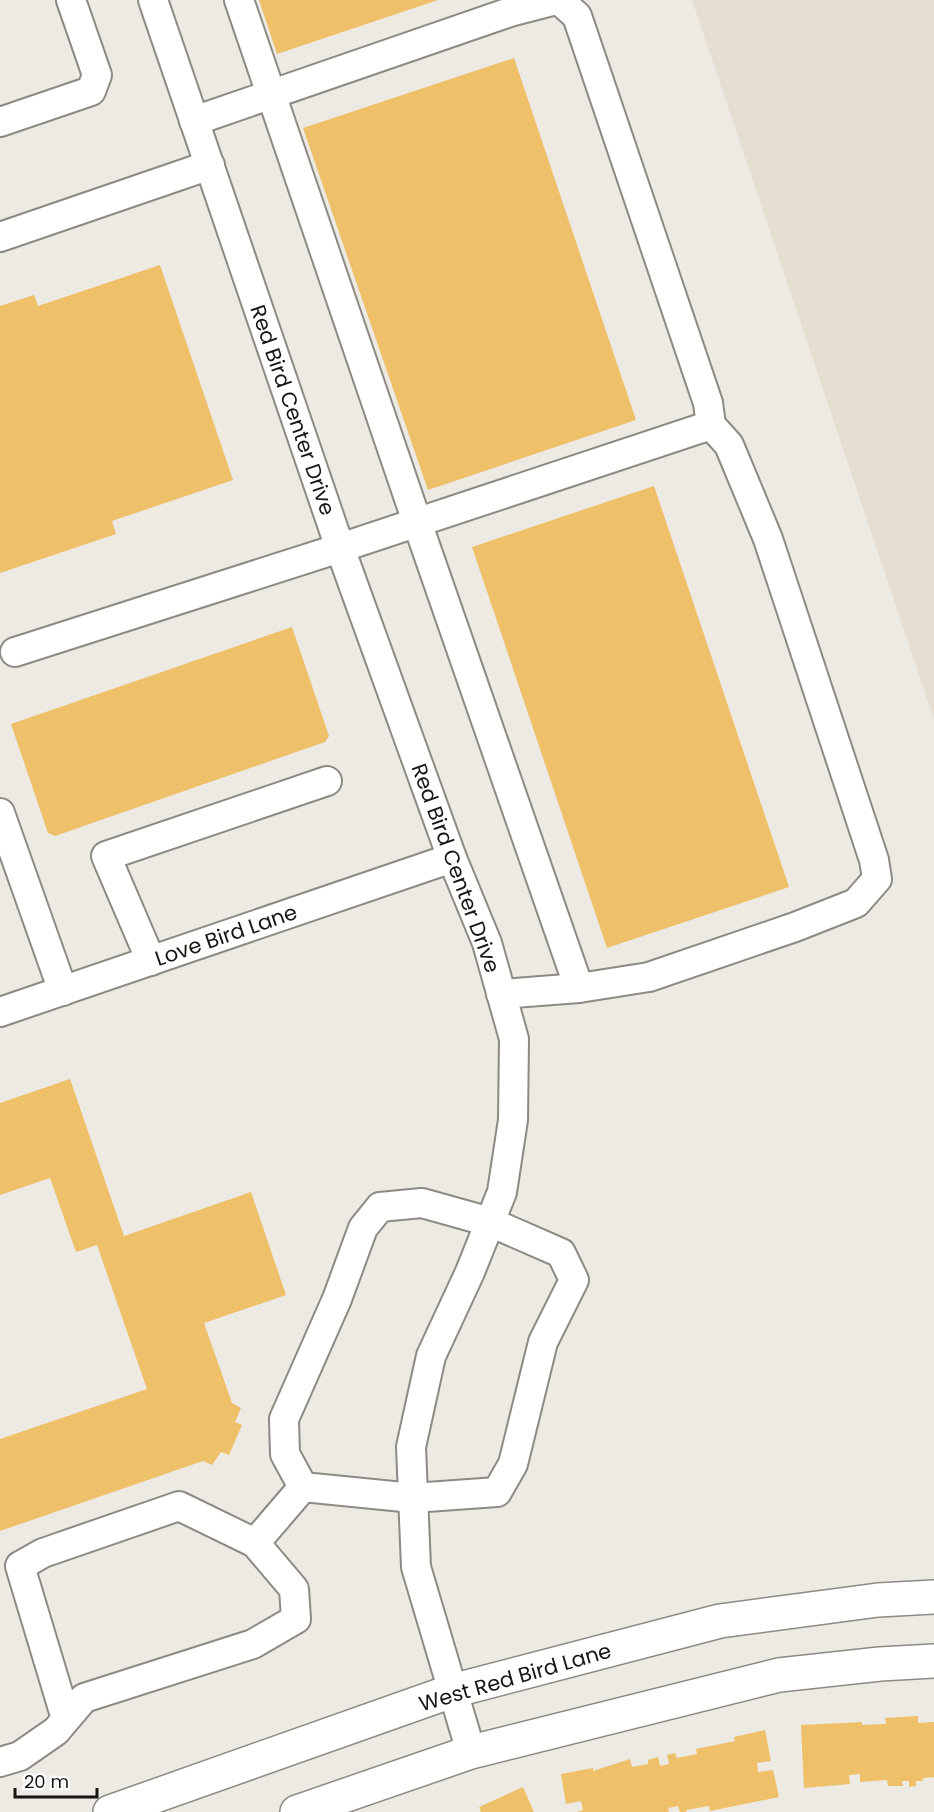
<svg xmlns="http://www.w3.org/2000/svg" width="934" height="1812" viewBox="0 0 934 1812" font-family="Poppins,sans-serif">
	<style>
		.built { fill: #e5ded1 }
		.building { fill: #eec06a }
		.lines { fill: none; stroke-linecap: round; stroke-linejoin: round }
		.minor-casing { stroke: #8d8a84; stroke-width: 32 }
		.major-casing { stroke: #8d8a84; stroke-width: 36 }
		.minor { stroke: #fff; stroke-width: 28 }
		.major { stroke: #fff; stroke-width: 33 }
		.labels { text-anchor: middle; dominant-baseline: central; stroke-width: 4.5; stroke-linejoin: round; paint-order: stroke }
		.street-label { font-size: 21px; fill: #161512; stroke: #fff }
	</style>
	<rect width="100%" height="100%" fill="#ede9e3"/>
	<!-- built -->
	<path class="built" d="M692,0h242v719z"/>
	<!-- building -->
	<g class="building">
		<path d="M259,0h179l-161,54z"/>
		<path d="M514,58l122,362 -208,70 -125,-362z"/>
		<path d="M160,265l73,215 -121,41 4,13 -116,39v-267l34,-11 4,11z"/>
		<path d="M654,486l135,401 -182,61 -135,-401z"/>
		<path d="M292,627l37,109 -4,6 -270,94 -7,-3 -37,-109z"/>
		<path d="M70,1079l54,157 127,-44 35,103 -82,28 28,80 9,5 -6,14 7,3 -13,30 -8,-3 -9,13 -9,-4 -203,70v-92l147,-50 -50,-144 -21,7 -26,-74 -50,17v-92z"/>
		<path d="M918,1716v7l16,-1v55l-11,1v3h-7v5l-7,1v-6h-7l1,5h-15l-1,-6 -27,2v-8l-11,1 1,9 -46,4 -3,-63 61,-3v3l24,-1 -1,-6z"/>
		<path d="M765,1730l6,31 -14,2 1,9 15,-2 6,27 -69,14 -1,-5 -23,4 1,2h-7l-2,-6 -10,2 1,4h-92l6,-2 -2,-9 -15,3 -5,-30 32,-6v3l37,-12 2,8 16,-3v-4l10,-3 2,9 9,-2 -2,-9 8,-2 2,5 20,-4 -1,-5 39,-8 -1,-4z"/>
		<path d="M523,1787l11,25h-53l-2,-5z"/>
	</g>
	<g class="lines">
		<!-- minor casing -->
		<g class="minor-casing">
			<g id="minor">
				<path d="M153,0l187,548 112,310 35,85 27,96 -1,81 -11,72 -32,80 -39,84 -20,91 5,120 55,185"/>
				<path d="M239,0l178,522 162,466"/>
				<path d="M559,0l18,16 131,387 3,22"/>
				<path d="M194,121l316,-109 46,-12"/>
				<path d="M0,122l91,-31 6,-16 -26,-75"/>
				<path d="M0,237l210,-72"/>
				<path d="M15,652l325,-104 371,-123 18,20 39,94 106,321 3,19 -21,24 -61,24 -146,50 -70,11 -78,6"/>
				<path d="M0,813l63,178"/>
				<path d="M151,961l-45,-105 221,-75"/>
				<path d="M0,1012l452,-154"/>
				<path d="M422,1203l68,19 71,31 13,27 -31,62 -30,122 -16,28 -84,6 -110,-11 -18,-33 -1,-35 53,-120 26,-71 17,-21z"/>
				<path d="M255,1543l48,-56"/>
				<path d="M0,1762l20,-6 36,-25 28,-33 169,-54 43,-25 -2,-30 -39,-46 -76,-37 -136,47 -23,13 46,153"/>
			</g>
		</g>
		<!-- major casing -->
		<g class="major-casing">
			<g id="major">
				<path d="M110,1812l342,-121 268,-70 158,-21 56,-3"/>
				<path d="M297,1812l174,-60 308,-77 101,-11 54,-3"/>
			</g>
		</g>
		<!-- minor -->
		<use href="#minor" class="minor"/>
		<!-- major -->
		<use href="#major" class="major"/>
	</g>
	<g class="labels">
		<!-- street labels -->
		<g class="street-label">
			<text transform="translate(293 410) rotate(71)">Red Bird Center Drive</text>
			<text transform="translate(456 868) rotate(70)">Red Bird Center Drive</text>
			<text transform="translate(226 935) rotate(-19)">Love Bird Lane</text>
			<text transform="translate(515 1677) rotate(-16)">West Red Bird Lane</text>
		</g>
	</g>
	<!-- scale -->
	<path d="M15 1788v9h82v-9" fill="none" stroke="#161512" stroke-width="3"/>
	<text x="24" y="1788" font-size="18" fill="#161512" stroke="#ffffff" stroke-width="4.5" paint-order="stroke">20 m</text>
</svg>
